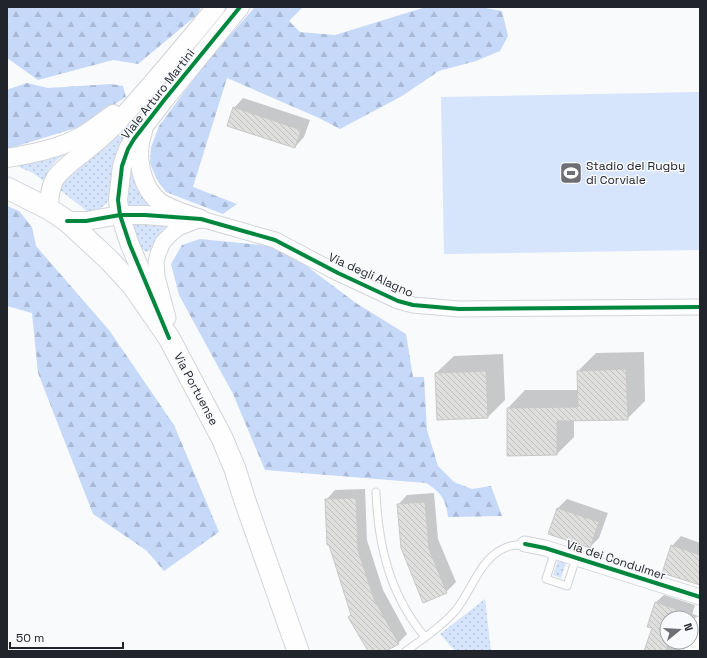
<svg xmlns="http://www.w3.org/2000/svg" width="707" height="658" viewBox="0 0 707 658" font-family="'Space Grotesk',sans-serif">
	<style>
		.grass { fill: url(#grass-dots) }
		.forest { fill: url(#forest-firs) }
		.pitch { fill: #d6e4fc }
		.shadow { fill: #0003 }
		.building { fill: url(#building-back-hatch); stroke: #c9c8c7 }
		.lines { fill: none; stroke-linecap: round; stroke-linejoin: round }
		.service-casing { stroke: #d2d4d8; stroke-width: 9 }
		.minor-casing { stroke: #d2d4d8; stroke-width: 17 }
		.tertiary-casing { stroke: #d2d4d8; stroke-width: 20 }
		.secondary-casing { stroke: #d2d4d8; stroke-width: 23 }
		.service { stroke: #fefeff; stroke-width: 7 }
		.minor { stroke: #fefeff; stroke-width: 15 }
		.tertiary { stroke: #fefeff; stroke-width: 18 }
		.secondary { stroke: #fefeff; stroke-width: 21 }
		.cycleway-casing { stroke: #f8fafd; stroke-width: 6 }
		.cycleway { stroke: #00873e; stroke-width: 4 }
		.labels { text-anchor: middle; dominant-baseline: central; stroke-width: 3; stroke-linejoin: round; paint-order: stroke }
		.street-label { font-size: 12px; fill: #21242a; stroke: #f8fafd }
		.poi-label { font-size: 12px; fill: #21242a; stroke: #f8fafd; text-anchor: start }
	</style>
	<defs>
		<pattern id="grass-dots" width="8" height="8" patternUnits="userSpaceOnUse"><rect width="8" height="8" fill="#d6e4fc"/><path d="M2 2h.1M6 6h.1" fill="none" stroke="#b7c3d8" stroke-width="1.8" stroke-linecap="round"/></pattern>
		<pattern id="forest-firs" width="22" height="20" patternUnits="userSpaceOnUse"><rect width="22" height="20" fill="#c6d9f9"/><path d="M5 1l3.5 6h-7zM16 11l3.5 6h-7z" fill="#aabad6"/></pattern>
		<pattern id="building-back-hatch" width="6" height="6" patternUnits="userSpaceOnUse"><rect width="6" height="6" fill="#dfdfdd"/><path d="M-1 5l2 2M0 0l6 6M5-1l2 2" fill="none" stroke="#bfbfbe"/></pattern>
	</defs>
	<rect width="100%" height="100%" fill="#f9fafc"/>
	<!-- grass -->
	<g class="grass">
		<path d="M127,124l3,1 -1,4 -7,13 -12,52 -3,9 -7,6 -12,3 -28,-22v-8z"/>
		<path d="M69,151v1l-11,7 -9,10 -5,12 -11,-8 -14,-6 1,-2 11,-2z"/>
		<path d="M132,165l26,42h-30l-2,-1 2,-37z"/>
		<path d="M133,223l36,1c-9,7 -14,17 -19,27l-4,1c-7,-4 -13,-21 -13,-29z"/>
		<path d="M558,560l8,3 -5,15 -8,-3z"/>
		<path d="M485,599l6,52h-36l-15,-17z"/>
	</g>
	<!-- forest -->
	<g class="forest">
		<path d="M7,7h194l-4,8 -59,49 -25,-4 -75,20 -31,-22z"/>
		<path d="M255,7h48l-14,14 11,11 35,3 91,-28h54l22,4 6,25 -8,15 -24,10 -37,10 -37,25 -62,33 -21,-11 -92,-40 -34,109 44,17 -14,10 -57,-22 -10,-14 -6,-15 1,-16 8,-21 48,-65z"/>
		<path d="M27,83l21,5 63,-4 12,2 3,11 -50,31 -69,21v-58l2,-2z"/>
		<path d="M7,206l12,5 13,16 4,19 73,84 65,95 45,107 -55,39 -17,-20 -54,-37 -55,-141 -6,-60 -25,-7z"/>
		<path d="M200,239l81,8 75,56 50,31 7,43h11l3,53 11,36 16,16 18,7 19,-3 11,30 -54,1c-2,-17 -7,-25 -22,-34l-161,-13 -32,-76 -54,-99 -8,-31 11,-19z"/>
	</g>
	<!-- pitch -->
	<path class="pitch" d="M700,92v158l-256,4 -3,-157z"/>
	<!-- shadow -->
	<g class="shadow">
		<path d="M243,98l67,22 -6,17 -9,10 -61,-39z"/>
		<path d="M644,352l1,49 -18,18 -53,1v17l-17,17 -49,1v-47l17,-18h54l-1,-19 18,-18z"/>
		<path d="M503,354l2,46 -17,17 -52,-44 18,-17z"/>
		<path d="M365,489l2,51 16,50 24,44 -9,9 -14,8h-15l-17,-36 -26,-115 9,-10z"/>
		<path d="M434,493l4,46 18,43 -10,10 -48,-87 9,-10z"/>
		<path d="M567,499l41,14 -9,25 -9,9 -32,-39z"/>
		<path d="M681,536l19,7v39l-28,-36z"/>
		<path d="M664,595l31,10 -4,13h-24v24h16l-3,9h-35l8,-23 -5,-2 8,-24z"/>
	</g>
	<!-- building -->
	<g class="building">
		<path d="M233,107l68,23 -6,18 -68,-22z"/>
		<path d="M626,369l2,51 -71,1v34l-50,1v-48l71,-1 -1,-36z"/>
		<path d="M486,371l2,47 -51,2 -2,-47z"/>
		<path d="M356,498l2,52 16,49 25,45 -13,7h-18l-20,-34 3,-2 -22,-70h-2l-2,-46z"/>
		<path d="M425,502l4,47 18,44 -24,10 -22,-55 -4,-44z"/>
		<path d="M557,508l42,14 -9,26 -42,-14z"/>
		<path d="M671,545l29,10v30l-38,-12z"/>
		<path d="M655,602l42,14 -4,2h-26v33h-23l8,-23 -5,-1z"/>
	</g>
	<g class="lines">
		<!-- service casing -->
		<g class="service-casing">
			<g id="service">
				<path d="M376,492c2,54 14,103 49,145"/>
				<path d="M555,551l-9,28 21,7 9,-28"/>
				<path d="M406,651c17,-12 36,-25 50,-41 17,-21 25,-56 54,-64 5,-1 10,-1 15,-2"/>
			</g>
		</g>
		<!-- minor casing -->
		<g class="minor-casing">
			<g id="minor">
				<path d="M168,318l-11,-41 -1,-15 2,-8 5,-12 9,-9 8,-6 21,-8 74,21 63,33 60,28 15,4 46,4 241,-2"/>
				<path d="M525,544l20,4 155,49"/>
				<path d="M691,651l9,-27"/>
			</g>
		</g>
		<!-- tertiary casing -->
		<g class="tertiary-casing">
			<g id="tertiary">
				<path d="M143,132c-9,22 -2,57 18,71 11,7 28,12 40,16"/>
				<path d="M7,158c24,-4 51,-9 73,-21 11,-6 22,-15 33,-23"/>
				<path d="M49,209c0,-10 1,-23 7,-32 9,-11 21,-19 32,-28 8,-6 16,-13 23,-20 37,-39 71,-81 105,-122"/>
				<path d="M67,221h19l34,-6h25l38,3"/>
				<path d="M159,314l-29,-69 -10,-30 -2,-15 4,-34 6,-17 6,-10 31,-40 75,-92"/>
			</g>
		</g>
		<!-- secondary casing -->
		<g class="secondary-casing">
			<path id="secondary" d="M7,188l42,21 18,12 26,24 17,16 23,25 36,52 53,100 13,31 10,32 53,150"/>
		</g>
		<!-- service -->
		<use href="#service" class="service"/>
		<!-- minor -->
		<use href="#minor" class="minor"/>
		<!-- tertiary -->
		<use href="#tertiary" class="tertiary"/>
		<!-- secondary -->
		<use href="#secondary" class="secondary"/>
		<!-- cycleway casing -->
		<g class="cycleway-casing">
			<g id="cycleway">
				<path d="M67,221h19l34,-6h25l56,4 74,21 63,33 60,28 15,4 46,4 241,-2"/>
				<path d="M169,338l-39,-93 -10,-30 -2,-15 4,-34 6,-17 6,-10 31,-40 75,-92"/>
				<path d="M525,544l20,4 155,49"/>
			</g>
		</g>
		<!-- cycleway -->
		<use href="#cycleway" class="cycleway"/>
	</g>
	<!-- icons -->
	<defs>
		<g id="stadium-square" transform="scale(1.15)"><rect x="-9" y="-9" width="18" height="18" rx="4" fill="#6d6f74" stroke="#f8fafd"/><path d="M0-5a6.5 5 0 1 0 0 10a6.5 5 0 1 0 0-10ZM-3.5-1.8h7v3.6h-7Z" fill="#fff"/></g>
	</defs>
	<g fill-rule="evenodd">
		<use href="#stadium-square" x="571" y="173"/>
	</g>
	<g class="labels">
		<!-- street labels -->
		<g class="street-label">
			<text transform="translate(158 94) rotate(-52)">Viale Arturo Martini</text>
			<text transform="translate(371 275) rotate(24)">Via degli Alagno</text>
			<text transform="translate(196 389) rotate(62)">Via Portuense</text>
			<text transform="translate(616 560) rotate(18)">Via dei Condulmer</text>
		</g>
		<!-- poi labels -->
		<g class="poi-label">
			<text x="586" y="166">Stadio del Rugby<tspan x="586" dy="14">di Corviale</tspan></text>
		</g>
	</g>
	<!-- border -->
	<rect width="707" height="658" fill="none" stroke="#21242a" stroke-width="16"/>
	<!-- north arrow -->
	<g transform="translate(679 630) rotate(72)"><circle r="19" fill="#f8fafd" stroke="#a2a4a9"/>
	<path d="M0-3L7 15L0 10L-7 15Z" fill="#6d6f74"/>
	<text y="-6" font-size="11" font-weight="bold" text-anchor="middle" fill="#21242a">N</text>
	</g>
	<!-- scale -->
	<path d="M10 642v6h113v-6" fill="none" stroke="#21242a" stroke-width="2"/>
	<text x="16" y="642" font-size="12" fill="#21242a" stroke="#f8fafd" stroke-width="3" paint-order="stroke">50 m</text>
</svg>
